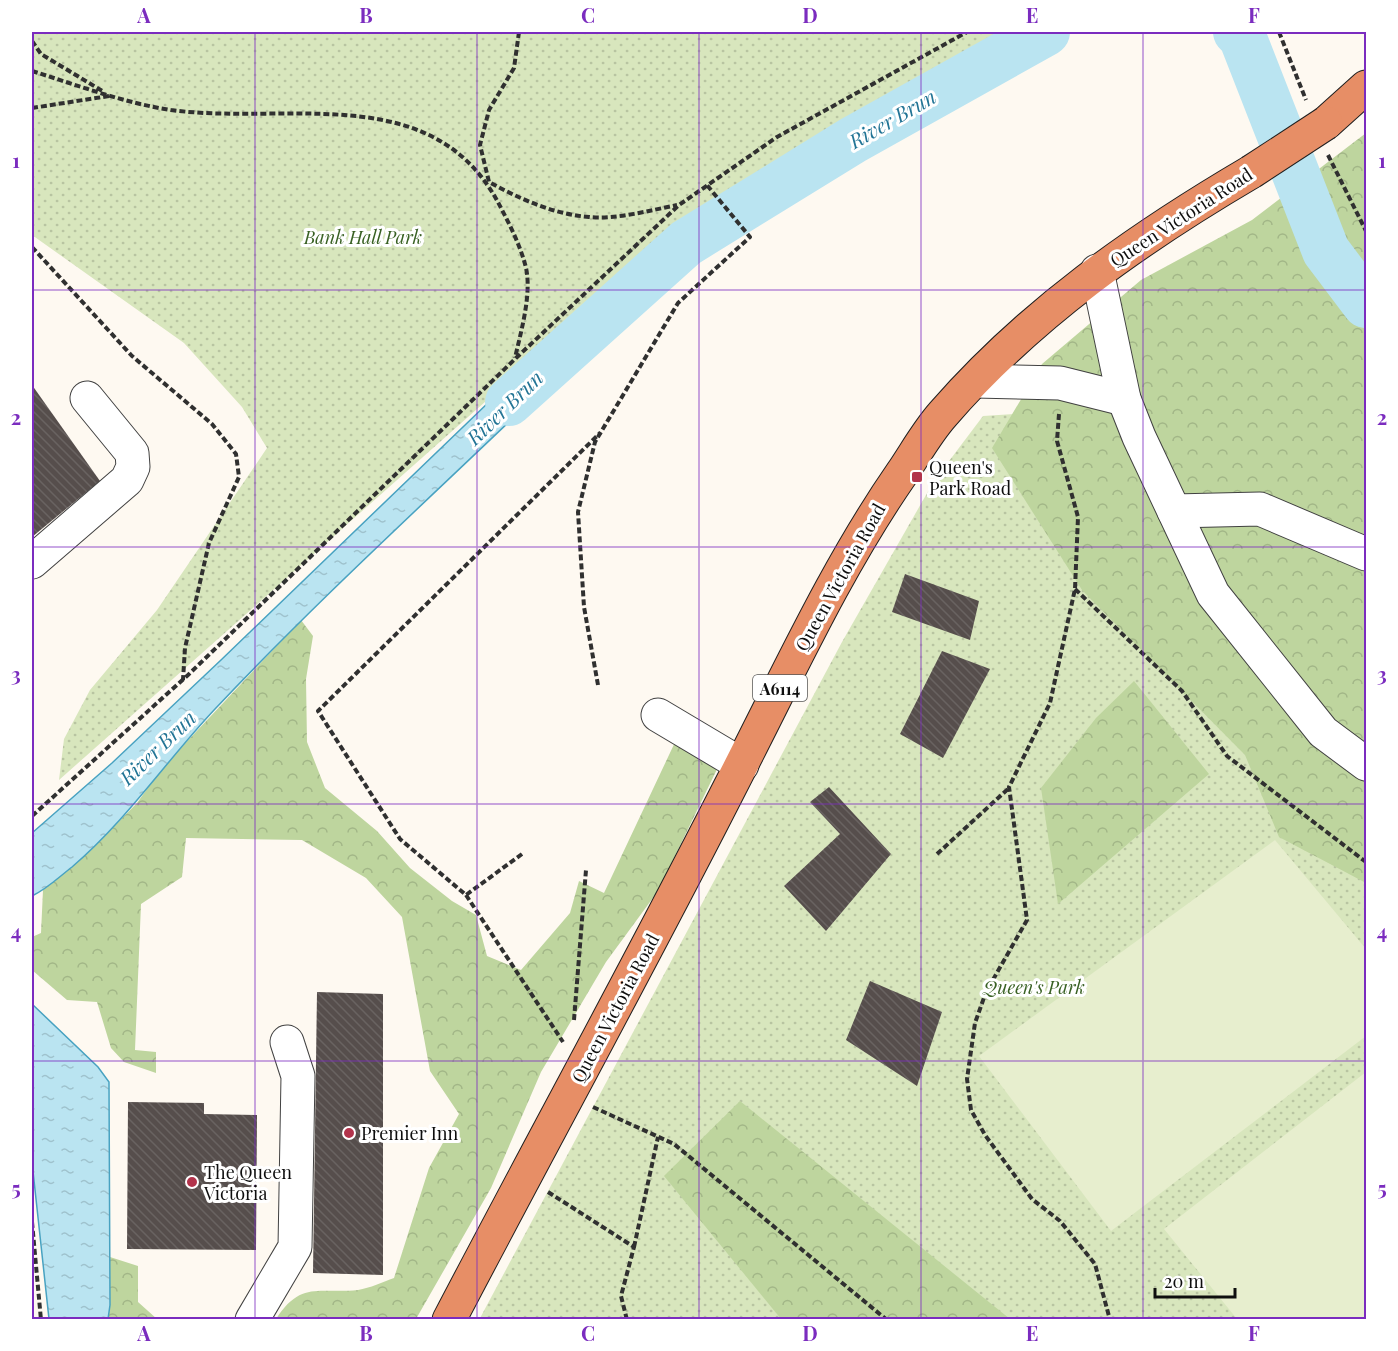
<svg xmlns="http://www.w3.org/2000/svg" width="1398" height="1351" viewBox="0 0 1398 1351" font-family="'Playfair Display',serif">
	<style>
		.grass { fill: url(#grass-dots) }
		.forest { fill: url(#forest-crowns) }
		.pitch { fill: #e7eece }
		.water { fill: url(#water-ripples); stroke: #48a2c1; stroke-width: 1.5 }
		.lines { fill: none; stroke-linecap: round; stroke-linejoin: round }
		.river { stroke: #bae4f1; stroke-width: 48 }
		.building { fill: url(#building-back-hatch) }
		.minor-casing { stroke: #414141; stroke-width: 35 }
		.highway-casing { stroke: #1f1f1f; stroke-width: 35 }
		.path { stroke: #303030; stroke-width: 4; stroke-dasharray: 6 3; stroke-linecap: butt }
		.minor { stroke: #fff; stroke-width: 33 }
		.highway { stroke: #e78e66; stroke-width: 33 }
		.highway-bridge-casing { stroke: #1f1f1f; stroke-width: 35; stroke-linecap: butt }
		.highway-bridge { stroke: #e78e66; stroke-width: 33 }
		.grid { fill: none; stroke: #7b2cbf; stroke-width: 1.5; stroke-opacity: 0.55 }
		.poi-dot { fill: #b2334b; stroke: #fff; stroke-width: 2 }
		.labels { text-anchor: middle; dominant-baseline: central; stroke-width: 6; stroke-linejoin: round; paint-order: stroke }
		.shield { fill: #fff; stroke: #565656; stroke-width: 1.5 }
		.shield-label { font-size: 16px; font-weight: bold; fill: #0e0e0e }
		.street-label { font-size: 18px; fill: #0e0e0e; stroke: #fff }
		.park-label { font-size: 18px; font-style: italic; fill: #396124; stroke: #fff }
		.poi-label { font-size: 18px; fill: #0e0e0e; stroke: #fff; text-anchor: start }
		.water-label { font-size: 20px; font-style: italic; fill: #227495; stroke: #fff }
		.neatline { fill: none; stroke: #7b2cbf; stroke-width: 2 }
		.grid-label { font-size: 20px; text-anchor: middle; font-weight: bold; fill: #7b2cbf }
	</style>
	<defs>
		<pattern id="grass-dots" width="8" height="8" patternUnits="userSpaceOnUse" patternTransform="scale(1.5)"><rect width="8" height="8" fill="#d8e6bd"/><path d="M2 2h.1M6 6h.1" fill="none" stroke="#b8c4a1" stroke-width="1.8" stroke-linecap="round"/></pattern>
		<pattern id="forest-crowns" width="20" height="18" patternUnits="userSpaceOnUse" patternTransform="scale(1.5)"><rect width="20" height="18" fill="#bed59e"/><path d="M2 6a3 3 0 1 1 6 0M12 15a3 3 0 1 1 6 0" fill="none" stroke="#a2b687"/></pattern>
		<pattern id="water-ripples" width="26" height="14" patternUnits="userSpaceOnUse" patternTransform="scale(1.5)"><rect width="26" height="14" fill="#bae4f1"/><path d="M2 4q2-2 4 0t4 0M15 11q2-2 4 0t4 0" fill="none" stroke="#9fc2cd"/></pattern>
		<pattern id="building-back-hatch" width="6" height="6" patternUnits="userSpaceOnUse" patternTransform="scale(1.5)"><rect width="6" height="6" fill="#564e4c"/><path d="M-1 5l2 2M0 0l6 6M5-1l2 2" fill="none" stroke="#696361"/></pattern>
	</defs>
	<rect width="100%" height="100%" fill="#fef9f1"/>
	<!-- grass -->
	<g class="grass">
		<path d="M32,32h990l-286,156 -46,32 -631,560 5,-41 26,-49 67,-80 110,-162 -25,-41 -58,-64 -152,-108z"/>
		<path d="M1048,412l318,388v519l-887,1 363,-678 92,-161 49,-65z"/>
	</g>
	<!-- forest -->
	<g class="forest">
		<path d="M1366,133v750l-87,-46 -34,-82 -163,-165 -90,-142 50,-84 99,-84 111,-60z"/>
		<path d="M301,620l12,16 -7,43 1,63 18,46 52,43 33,37 42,33 24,14 11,41 34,14 49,-57 9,-32 25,12 73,-155 43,25 -62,128 -52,71 -65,110 -50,116 -75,131h-140c25,-39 43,-25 82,-29 12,-2 25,-8 36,-12l35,-110 30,-54 -29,-43 -28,-154 -36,-39 -64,-38 -116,-2 -4,39 -41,27 -6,146 21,2v21l-32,-11 -13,-14 -14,-46 -30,-2 -35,-30v-33l9,-4 2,-43 47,-39 47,-48 25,-35z"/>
		<path d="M1134,681l75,93 -151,130 -17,-116 55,-70z"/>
		<path d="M740,1101l270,218h-229l-117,-143z"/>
		<path d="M110,1257l28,9v36l19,17 -49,1 2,-15z"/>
	</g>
	<!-- pitch -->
	<g class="pitch">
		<path d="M1275,840l91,109v87l-255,195 -132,-175z"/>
		<path d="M1366,1072v247h-129l-73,-90z"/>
	</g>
	<!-- water -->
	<g class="water">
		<path d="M546,347l20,20c-117,114 -239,223 -351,342 -49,52 -88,111 -143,158 -13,10 -25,22 -40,29v-63l80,-70 109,-103z"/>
		<path d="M32,1004l66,63 11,15 1,223 -2,14h-59l-17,-157z"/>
	</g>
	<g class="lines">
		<!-- river -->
		<g class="river">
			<path d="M1237,32l5,4 84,215 40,53"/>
			<path d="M509,402l177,-159 167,-103 193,-108"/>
		</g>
	</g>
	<!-- building -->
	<g class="building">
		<path d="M32,385l68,96 -68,56z"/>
		<path d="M905,574l74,27 -9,39 -78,-28z"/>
		<path d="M942,651l48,18 -47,89 -43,-24z"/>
		<path d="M829,787l62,67 -65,77 -42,-45 56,-52 -30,-32z"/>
		<path d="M870,981l72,31 -25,74 -71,-46z"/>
		<path d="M317,992l66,2v281l-70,-2z"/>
		<path d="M128,1102l76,1v11l53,1 -1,135 -129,-1z"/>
	</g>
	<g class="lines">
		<!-- minor casing -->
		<g class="minor-casing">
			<g id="minor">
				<path d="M1097,271l27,128 15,38 74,157 110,138 43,32"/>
				<path d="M975,381l85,2 64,16"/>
				<path d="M1174,511l86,-2 106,45"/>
				<path d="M32,562l95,-82 6,-13 -1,-14 -45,-55"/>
				<path d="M658,715l84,50"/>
				<path d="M252,1320l43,-73 3,-171 -11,-34"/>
			</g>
		</g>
		<!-- highway casing -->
		<g class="highway-casing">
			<g id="highway">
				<path d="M1326,123l40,-36"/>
				<path d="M449,1320c93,-178 190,-354 281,-533 55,-106 104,-216 172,-314 13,-19 25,-41 41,-59 87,-100 194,-175 308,-242"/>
			</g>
		</g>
		<!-- path -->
		<g class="path">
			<path d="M519,32l-5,36 -25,42 -9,35 9,37c31,17 64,32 100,35 26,3 63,-7 88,-12"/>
			<path d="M1279,32l27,68"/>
			<path d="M32,41l9,13 63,38"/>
			<path d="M32,71c45,14 92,32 139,39 118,16 266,-33 331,100 9,17 18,36 23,54 8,27 -4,67 -10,94"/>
			<path d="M32,108l77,-12"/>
			<path d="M1328,155l38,76"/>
			<path d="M32,247l100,109 80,68 24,30 3,23 -30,66 -24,105 -2,32"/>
			<path d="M1059,414l-2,27 21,76 -3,72 -25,114 -41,84 18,133 -41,72 -11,31 -8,56 4,31 14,25 47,64 28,22 35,43 15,56"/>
			<path d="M1075,589l107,102 45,65 139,106"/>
			<path d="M598,685l-14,-78 -6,-95 17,-70 83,-139 72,-66 -44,-53"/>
			<path d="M32,816l156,-141 327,-316 164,-154 98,-68 190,-105"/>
			<path d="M522,854l-56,41 -66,-56 -82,-128 282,-278"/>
			<path d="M937,854l72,-66"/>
			<path d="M466,895l97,147"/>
			<path d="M574,1020l12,-150"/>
			<path d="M593,1107l81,37 213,176"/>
			<path d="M548,1192l86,55 -13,49 6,24"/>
			<path d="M32,1222l9,98"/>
			<path d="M634,1247l24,-110"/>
			<path d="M1093,1320l17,-1"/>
		</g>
		<!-- minor -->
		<use href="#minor" class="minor"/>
		<!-- highway -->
		<use href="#highway" class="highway"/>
		<!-- highway-bridge casing -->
		<g class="highway-bridge-casing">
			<path id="highway-bridge" d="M1251,172l75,-49"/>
		</g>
		<!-- highway-bridge -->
		<use href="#highway-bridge" class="highway-bridge"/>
	</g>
	<!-- grid -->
	<path class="grid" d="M255,32v1288M477,32v1288M699,32v1288M921,32v1288M1143,32v1288M32,290h1334M32,547h1334M32,804h1334M32,1061h1334"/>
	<!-- markers -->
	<g class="poi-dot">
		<rect x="911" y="471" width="12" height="12" rx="3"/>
		<circle cx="349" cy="1133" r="6"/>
		<circle cx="192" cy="1182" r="6"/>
	</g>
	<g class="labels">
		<!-- shield labels -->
		<rect class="shield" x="753" y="675" width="54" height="26" rx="4.5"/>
		<g class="shield-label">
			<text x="780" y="688">A6114</text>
		</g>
		<!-- street labels -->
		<g class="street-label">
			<text transform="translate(1181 217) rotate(-33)">Queen Victoria Road</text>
			<text transform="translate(840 577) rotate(-61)">Queen Victoria Road</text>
			<text transform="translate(615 1008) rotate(-62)">Queen Victoria Road</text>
		</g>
		<!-- park labels -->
		<g class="park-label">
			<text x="363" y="237">Bank Hall Park</text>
			<text x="1034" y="987">Queen's Park</text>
		</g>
		<!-- poi labels -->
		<g class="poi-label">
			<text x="929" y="467">Queen's<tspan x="929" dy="21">Park Road</tspan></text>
			<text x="361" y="1133">Premier Inn</text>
			<text x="204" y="1172">The Queen<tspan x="204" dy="21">Victoria</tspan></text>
		</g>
		<!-- water labels -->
		<g class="water-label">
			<text transform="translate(892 118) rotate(-30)">River Brun</text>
			<text transform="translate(504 407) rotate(-44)">River Brun</text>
			<text transform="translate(157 747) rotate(-44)">River Brun</text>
		</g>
	</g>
	<!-- border -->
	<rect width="1398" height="1351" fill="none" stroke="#ffffff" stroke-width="66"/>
	<!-- scale -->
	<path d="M1155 1288v9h80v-9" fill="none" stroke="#0e0e0e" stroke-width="3"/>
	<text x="1164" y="1288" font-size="18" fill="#0e0e0e" stroke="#ffffff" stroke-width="4.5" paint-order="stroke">20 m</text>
	<rect x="33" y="33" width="1332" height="1285" class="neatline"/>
	<g class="grid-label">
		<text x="144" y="23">A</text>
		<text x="366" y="23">B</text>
		<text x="588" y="23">C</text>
		<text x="810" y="23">D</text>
		<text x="1032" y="23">E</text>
		<text x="1254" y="23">F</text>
		<text x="16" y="168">1</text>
		<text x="1382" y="168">1</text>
		<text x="16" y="425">2</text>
		<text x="1382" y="425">2</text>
		<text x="16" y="682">3</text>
		<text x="1382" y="682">3</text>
		<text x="16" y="939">4</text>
		<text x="1382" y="939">4</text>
		<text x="16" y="1196">5</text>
		<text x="1382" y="1196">5</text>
		<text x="144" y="1341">A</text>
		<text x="366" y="1341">B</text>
		<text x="588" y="1341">C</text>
		<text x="810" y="1341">D</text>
		<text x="1032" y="1341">E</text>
		<text x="1254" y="1341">F</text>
	</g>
</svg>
